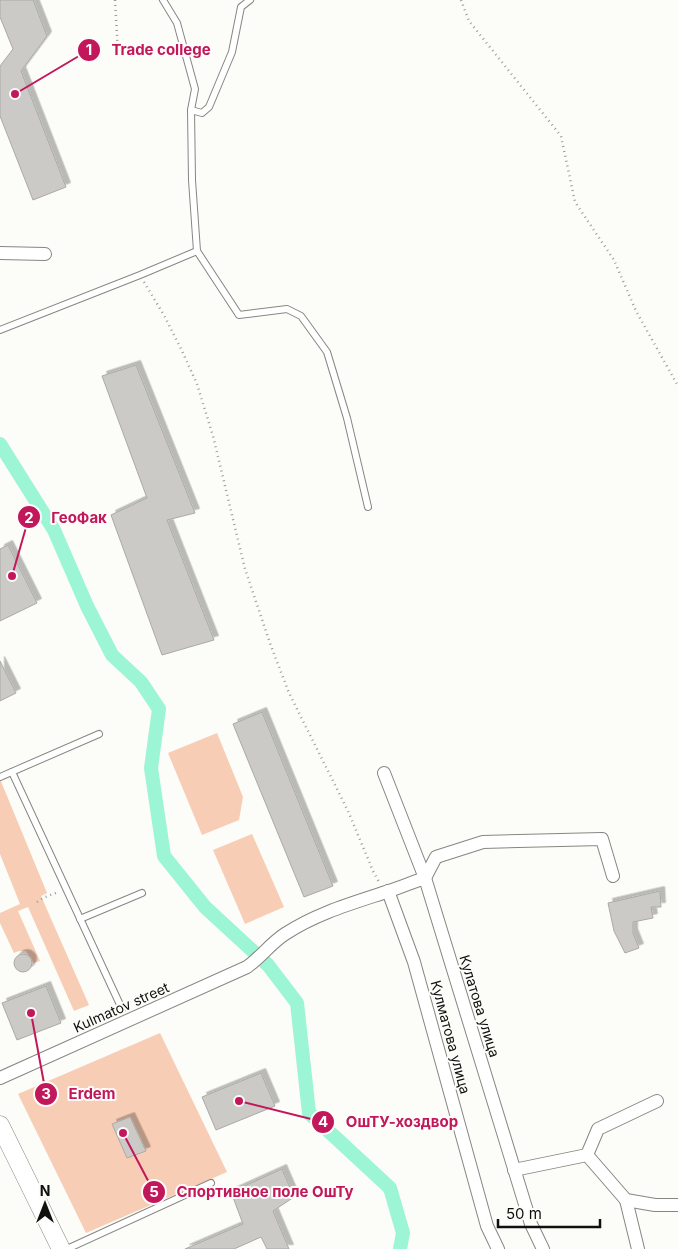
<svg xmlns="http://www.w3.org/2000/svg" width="678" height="1249" viewBox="0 0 678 1249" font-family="Inter,sans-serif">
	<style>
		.green { fill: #f8cdb5 }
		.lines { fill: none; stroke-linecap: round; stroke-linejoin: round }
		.canal { stroke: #9cf5d5; stroke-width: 14 }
		.building { fill: #cccac7; stroke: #aba9a6; filter: url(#shadow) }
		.lane-casing { stroke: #868683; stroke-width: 8 }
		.street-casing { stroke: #868683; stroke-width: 14 }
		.secondary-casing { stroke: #868683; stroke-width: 19 }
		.path { stroke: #9c9c99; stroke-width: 2.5; stroke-dasharray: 1 4; stroke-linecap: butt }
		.lane { stroke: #fff; stroke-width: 6 }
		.street { stroke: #fff; stroke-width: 12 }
		.secondary { stroke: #fff; stroke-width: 18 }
		.labels { text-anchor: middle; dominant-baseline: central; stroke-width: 4; stroke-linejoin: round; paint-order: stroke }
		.street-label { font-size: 14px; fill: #10100f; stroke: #fcfcf8 }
		.leader { fill: none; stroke: #c2185b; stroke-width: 2 }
		.callout-dot { fill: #c2185b; stroke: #fcfcf8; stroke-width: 2 }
		.mark-label { font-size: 15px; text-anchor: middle; font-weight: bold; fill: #fff }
		.callout-label { font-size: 15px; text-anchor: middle; font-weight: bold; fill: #c2185b; stroke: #fcfcf8; stroke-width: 4; stroke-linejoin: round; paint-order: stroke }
	</style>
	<defs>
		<filter id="shadow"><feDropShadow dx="4.5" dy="-4.5" stdDeviation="0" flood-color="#0004"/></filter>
	</defs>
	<rect width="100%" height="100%" fill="#fcfcf8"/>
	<!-- green -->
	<g class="green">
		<path d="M217,733l26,64 -4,23 -37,15 -34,-82z"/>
		<path d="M0,779l47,114 -8,4 2,-1 48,109 -15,6 -46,-104 -10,4 22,50 -7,2 -7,-12h-7l-5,2 -14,-30v-10l20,-9 -20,-50z"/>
		<path d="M252,834l32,73 -39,17 -32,-74z"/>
		<path d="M160,1033l67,139 -141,61 -68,-139z"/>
	</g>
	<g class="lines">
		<!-- canal -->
		<path class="canal" d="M0,444l54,86 33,76 25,49 29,27 18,27 -8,59 13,88 41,51 63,58 29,38 12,110 81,75 13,45 -3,16"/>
	</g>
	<!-- building -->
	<g class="building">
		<path d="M0,0h33l14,36 -26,35 45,116 -33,13 -33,-84v-50l13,-17 -13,-32z"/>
		<path d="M136,365l59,148 -28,7 47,120 -52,15 -51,-140 36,-17 -45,-122z"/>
		<path d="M8,545l29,58 -37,18v-72z"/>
		<path d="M0,661l16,32 -16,8z"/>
		<path d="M262,712l71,174 -29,11 -71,-173z"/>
		<path d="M660,891l1,16h-10l2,11 -20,4v11l6,15 -14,5 -11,-22 -6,-28z"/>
		<circle cx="23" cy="963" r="9"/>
		<path d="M46,986l15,37 -44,17 -15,-37z"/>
		<path d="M261,1073l14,33 -59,24 -14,-33z"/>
		<path d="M130,1117l16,34 -19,7 -15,-34z"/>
		<path d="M282,1169l12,28 -21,14 16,38h-22l-6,-12 -27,12h-49l58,-25 -12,-32z"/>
	</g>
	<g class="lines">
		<!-- lane casing -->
		<g class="lane-casing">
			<g id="lane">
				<path d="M163,0l14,23 18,66 -4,21 1,70 5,71 42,64 48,-6 14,7 26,36 20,66 21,89"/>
				<path d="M191,110l11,3 7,-6 23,-55 9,-45 9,-7"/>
				<path d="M0,330l140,-55 57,-24"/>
				<path d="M12,772l110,237"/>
				<path d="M0,777l99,-43"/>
				<path d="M80,919l62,-26"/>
				<path d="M67,1249l144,-66"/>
			</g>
		</g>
		<!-- street casing -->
		<g class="street-casing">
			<g id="street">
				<path d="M0,253l45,1"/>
				<path d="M384,773l41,105 106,346 12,25"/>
				<path d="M388,891l26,71 73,264 11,23"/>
				<path d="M0,1078l247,-111c14,-10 24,-24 38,-33 32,-21 68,-31 104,-43 12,-4 24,-9 36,-13l11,-21 47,-15 119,-3 11,37"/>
				<path d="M587,1155l11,-26 59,-28"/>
				<path d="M514,1170l73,-15 39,45 29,5h23"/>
				<path d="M626,1200l12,49"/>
			</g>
		</g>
		<!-- secondary casing -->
		<g class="secondary-casing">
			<path id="secondary" d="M0,1125l61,124"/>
		</g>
		<!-- path -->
		<g class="path">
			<path d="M115,0l3,52"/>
			<path d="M461,0l8,21 92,115 14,66 39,58 22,51 42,75"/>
			<path d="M144,282l21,35 18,36 14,31 16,52 32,133 26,77 18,47 59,118 25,60 6,11"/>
			<path d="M37,902l6,-4 15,-6"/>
		</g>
		<!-- lane -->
		<use href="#lane" class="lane"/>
		<!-- street -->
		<use href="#street" class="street"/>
		<!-- secondary -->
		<use href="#secondary" class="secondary"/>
	</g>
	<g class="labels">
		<!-- street labels -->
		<g class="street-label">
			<text transform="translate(480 1006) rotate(73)">Кулатова улица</text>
			<text transform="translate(121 1007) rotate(-24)">Kulmatov street</text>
			<text transform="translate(451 1037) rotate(75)">Кулматова улица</text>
		</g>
	</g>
	<!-- callouts -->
	<path class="leader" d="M15 94L89 50M12 576L29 517M31 1013L46 1094M239 1101L323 1122M123 1133L154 1192"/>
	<g class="callout-dot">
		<circle cx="15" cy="94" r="5"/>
		<circle cx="12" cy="576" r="5"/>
		<circle cx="31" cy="1013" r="5"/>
		<circle cx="239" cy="1101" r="5"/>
		<circle cx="123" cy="1133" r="5"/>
		<circle cx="89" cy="50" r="12"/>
		<circle cx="29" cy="517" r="12"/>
		<circle cx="46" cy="1094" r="12"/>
		<circle cx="323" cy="1122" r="12"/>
		<circle cx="154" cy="1192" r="12"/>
	</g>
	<g class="mark-label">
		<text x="89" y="55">1</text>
		<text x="29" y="523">2</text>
		<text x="46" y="1099">3</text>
		<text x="323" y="1127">4</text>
		<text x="154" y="1197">5</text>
	</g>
	<g class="callout-label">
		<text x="161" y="55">Trade college</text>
		<text x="79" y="523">ГеоФак</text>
		<text x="92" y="1099">Erdem</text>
		<text x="402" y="1127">ОшТУ-хоздвор</text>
		<text x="265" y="1197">Спортивное поле ОшТу</text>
	</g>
	<!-- north arrow -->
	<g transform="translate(45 1204)" stroke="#fcfcf8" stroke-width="4" paint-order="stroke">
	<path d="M0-4L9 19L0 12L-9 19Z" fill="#10100f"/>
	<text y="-8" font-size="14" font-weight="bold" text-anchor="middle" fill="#10100f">N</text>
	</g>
	<!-- scale -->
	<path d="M498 1219v8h102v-8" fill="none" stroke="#10100f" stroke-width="2.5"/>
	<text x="506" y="1219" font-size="15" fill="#10100f" stroke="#fcfcf8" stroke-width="4" paint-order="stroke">50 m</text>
</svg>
